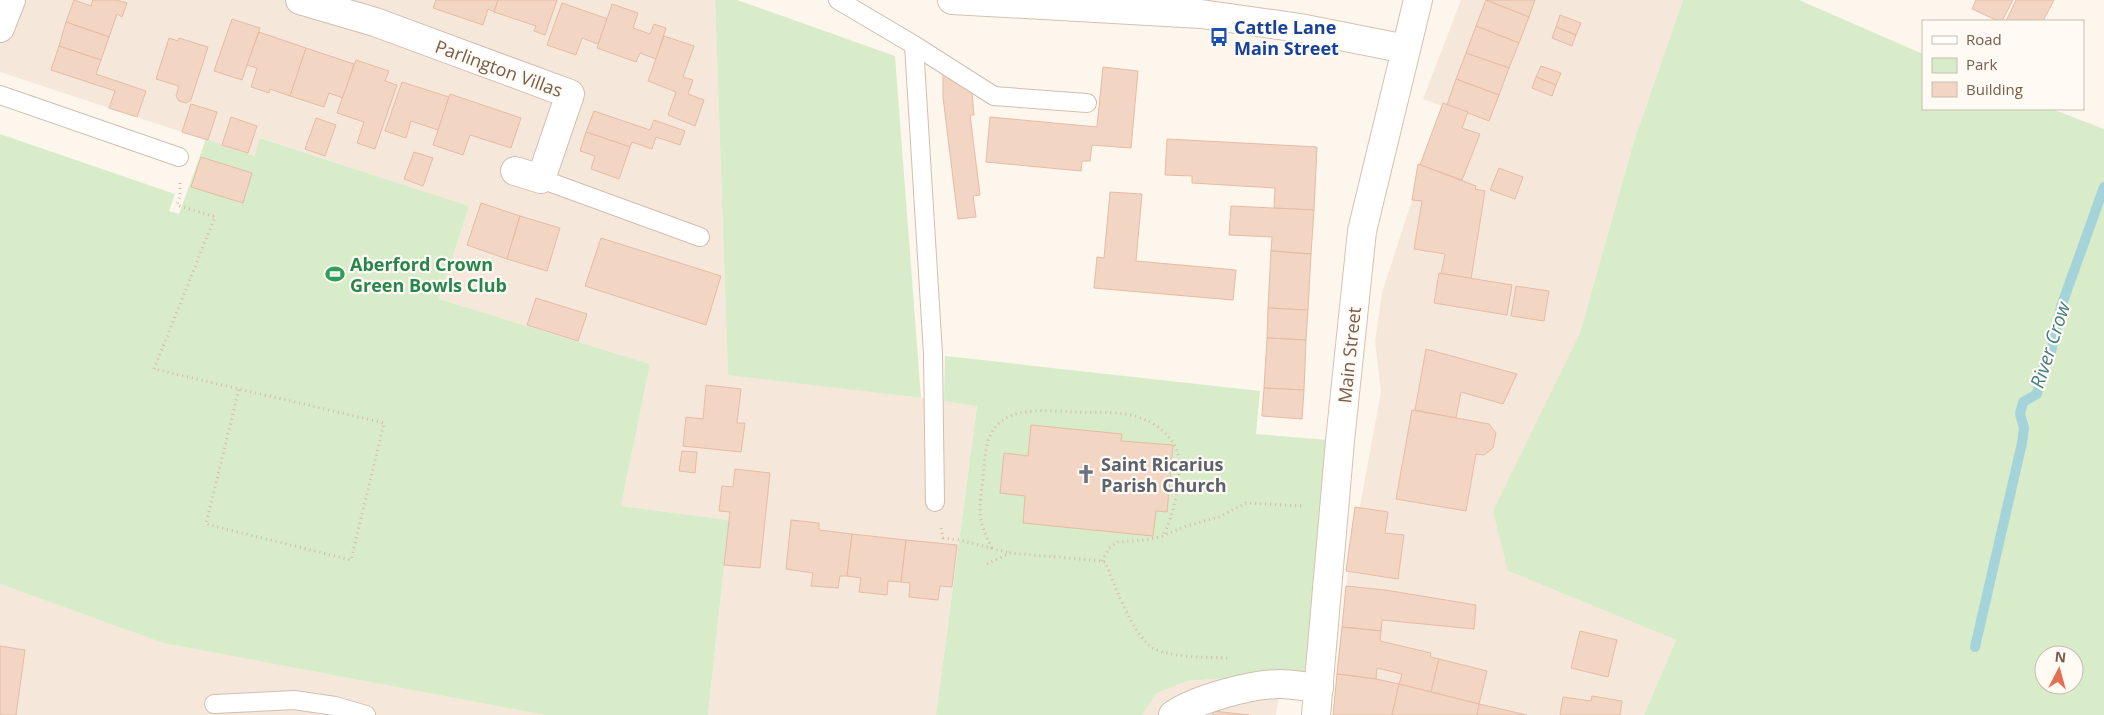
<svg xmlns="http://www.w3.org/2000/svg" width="2104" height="715" viewBox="0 0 2104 715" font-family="'Open Sans',sans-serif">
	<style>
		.residential { fill: #f5e8da }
		.green { fill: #d8ecc9; fill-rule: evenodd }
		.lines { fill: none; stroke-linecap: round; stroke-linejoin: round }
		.stream { stroke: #a5d3da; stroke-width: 10 }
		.building { fill: #f3d5c3; stroke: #e6bba3 }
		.lane-casing { stroke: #d1beb0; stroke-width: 20 }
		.street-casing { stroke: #d1beb0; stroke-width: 30 }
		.secondary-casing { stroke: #d6c0b0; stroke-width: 30 }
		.path { stroke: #d9b8a5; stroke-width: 3; stroke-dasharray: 1 4; stroke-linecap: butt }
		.lane { stroke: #fff; stroke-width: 18 }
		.street { stroke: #fff; stroke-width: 28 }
		.secondary { stroke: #fff; stroke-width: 28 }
		.labels { text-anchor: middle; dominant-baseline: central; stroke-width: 4.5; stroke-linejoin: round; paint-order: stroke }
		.transit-label { font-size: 18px; font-weight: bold; fill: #164399; stroke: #fffaf3; text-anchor: start }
		.street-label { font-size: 18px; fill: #7a5c4d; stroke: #fffaf3 }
		.leisure-label { font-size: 18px; font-weight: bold; fill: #27864d; stroke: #fffaf3; text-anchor: start }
		.worship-label { font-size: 18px; font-weight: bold; fill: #5b616d; stroke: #fffaf3; text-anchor: start }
		.water-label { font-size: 19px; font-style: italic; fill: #437c86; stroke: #fffaf3 }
	</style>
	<rect width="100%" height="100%" fill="#fdf6ec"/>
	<!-- residential -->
	<g class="residential">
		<path d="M0,0h715l13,374 249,31 -41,310h-228l21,-195 -108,-14 29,-142 -211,-65 30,-93 -208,-68 -7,18 -254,-84z"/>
		<path d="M1461,0h222l-50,144 -57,203 -68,224 168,69 -32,75h-311l15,-144 33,-179 -6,-51 7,-48 30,-93 6,-36h2l22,-58 -19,-7z"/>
		<path d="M0,584l163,59 382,72h-545z"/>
		<path d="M1228,678l53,6 -5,31h-134l15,-22 30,-12z"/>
	</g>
	<!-- green -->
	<g class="green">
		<path d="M715,0h22l158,56 26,342 -193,-23z"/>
		<path d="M1683,0h116l124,54v55h129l52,20v586h-460l32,-75 -168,-69 -15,-60 87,-178 53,-189zM2044,655h30v30h-30z"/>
		<path d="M0,134l175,60 -6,17 10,3 27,-75 48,17 6,-18 209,68 -30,93 211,65 -29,142 108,14 -21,195h-163l-382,-72 -163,-59z"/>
		<path d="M945,356l315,35 -4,43 84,7 -21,247 -91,-10 -41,3 -30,12 -15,22h-206l41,-309 -33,-5z"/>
	</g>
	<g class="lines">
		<!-- stream -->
		<path class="stream" d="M1975,647l47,-204 2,-15 -4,-14 3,-12 14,-8 8,-34 6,-8 10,-45 43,-120"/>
	</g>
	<!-- building -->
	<g class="building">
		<path d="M74,0l17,6 2,-6h23l11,3 -5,14 -5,-3 -8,23 -43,-15z"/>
		<path d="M436,0h62l-4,12 -6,-3 -5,16 -50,-17z"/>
		<path d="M498,0h59l-12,35 -11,-4 2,-5 -42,-14z"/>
		<path d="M1486,0h49l-6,17z"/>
		<path d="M1486,0l43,17 -10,26 -43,-17z"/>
		<path d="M1976,0h37l-11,21h-4l-26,-12z"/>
		<path d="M2016,0h38l-11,21h-37z"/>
		<path d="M562,3l46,16 -10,25 -16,-6 -6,17 -29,-10z"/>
		<path d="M612,4l26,9 -5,15 17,6 4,-10 12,4 -10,31 -16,-6 -4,9 -39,-14z"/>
		<path d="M1560,15l21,8 -5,12 -20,-8z"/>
		<path d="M232,19l28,9 -18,52 -28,-9z"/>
		<path d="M66,22l43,15 -8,23 -42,-14z"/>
		<path d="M1476,26l43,17 -10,25 -43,-15z"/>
		<path d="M1556,27l20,8 -4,11 -20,-8z"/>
		<path d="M259,32l47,16 -16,48 -20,-7 -1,4 -18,-6 6,-19 -10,-3z"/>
		<path d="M664,36l30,10 -11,31 10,3 -5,14 16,6 -9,26 -27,-11 8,-23 -28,-11z"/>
		<path d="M169,38l9,3 1,-3 29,9 -17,53 -5,3 -7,-2 -3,-5 3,-10 -23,-7z"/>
		<path d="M59,46l42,14 -5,14 50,17 -9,26 -28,-9 6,-17 -64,-21z"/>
		<path d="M306,48l48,16 -11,34 -14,-5 -5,14 -34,-11z"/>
		<path d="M1466,53l43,15 -10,27 -43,-16z"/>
		<path d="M356,60l33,11 -4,10 12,4 -22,64 -18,-6 7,-21 -27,-9z"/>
		<path d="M1541,66l20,7 -5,12 -20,-8z"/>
		<path d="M1103,67l35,4 -7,77 -39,-3 -2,16h-8l-1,10 -95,-9 4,-45 107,10z"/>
		<path d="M943,72l29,21 2,22h-4l10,80 -7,1 3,21 -18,2 -15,-122z"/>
		<path d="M1536,77l20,8 -4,11 -20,-8z"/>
		<path d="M1456,79l43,16 -10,26 -42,-16z"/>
		<path d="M402,82l47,15 -11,33 -27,-9 -5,17 -21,-7z"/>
		<path d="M450,94l71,24 -10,30 -41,-13 -7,20 -30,-10z"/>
		<path d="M1443,103l25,9 -6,16 18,6 -18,46 -42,-15z"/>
		<path d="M191,104l26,8 -9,28 -26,-8z"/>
		<path d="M594,111l56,19 4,-10 31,11 -5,14 -24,-8 -4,12 -20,-7 -2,5 -44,-15z"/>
		<path d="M231,117l26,9 -9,27 -26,-8z"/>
		<path d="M316,118l20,7 -11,31 -20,-7z"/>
		<path d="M586,132l44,15 -11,32 -28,-10 4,-13 -15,-5z"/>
		<path d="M1167,139l150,8 -3,63 -40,-2 1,-20 -83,-5v-7l-27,-1z"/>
		<path d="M414,152l19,6 -10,28 -19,-7z"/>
		<path d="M201,157l51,16 -9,30 -52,-16z"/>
		<path d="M1418,164l58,22 -1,3 10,2 -14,88 -30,-5 4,-20 -31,-5 8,-48 -10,-1z"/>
		<path d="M1499,168l24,9 -8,22 -25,-9z"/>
		<path d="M1110,192l32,2 -6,67 100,9 -3,30 -139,-12 3,-31 7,1z"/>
		<path d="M481,203l39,13 -13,43 -40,-14z"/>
		<path d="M1231,206l83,4 -3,44 -40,-3 1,-14 -43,-2z"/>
		<path d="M520,216l40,12 -13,43 -40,-12z"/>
		<path d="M601,238l120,38 -15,49 -121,-39z"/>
		<path d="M1271,251l40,3 -3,56 -40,-2z"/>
		<path d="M1439,273l73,12 -5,30 -73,-12z"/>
		<path d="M1516,286l33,5 -5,30 -33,-5z"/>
		<path d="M536,298l51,16 -9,27 -51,-16z"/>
		<path d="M1268,308l40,2 -2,30 -39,-2z"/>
		<path d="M1267,338l39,2 -2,50 -40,-2z"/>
		<path d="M1426,349l91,25 -14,30 -42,-12 -5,26 -41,-8z"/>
		<path d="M706,385l35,4 -4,34h8l-4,29 -58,-6 3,-29 17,2z"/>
		<path d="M1264,388l40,2 -2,29 -40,-3z"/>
		<path d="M1412,410l77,14 7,9 -3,15 -9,7 -8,-1 -10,57 -70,-12z"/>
		<path d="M1031,425l91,9 -1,7 52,4 -6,67 -11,-1 -3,25 -130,-13 2,-27 -25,-3 4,-40 24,3z"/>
		<path d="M682,451l15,1 -2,21 -16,-2z"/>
		<path d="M735,469l35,4 -10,95 -36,-3 6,-53 -11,-1 3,-25 11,1z"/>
		<path d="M1355,507l33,5 -3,21 19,2 -6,44 -52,-8z"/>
		<path d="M791,520l28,3v7l33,4 -5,42h-7l-2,12 -27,-2 2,-13 -27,-4z"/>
		<path d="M852,534l54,6 -5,42 -13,-1 -1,14 -28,-3 2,-14 -14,-2z"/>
		<path d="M906,540l51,5 -5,42 -12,-1 -2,14 -29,-3 1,-14 -9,-1z"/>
		<path d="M1346,586l39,4 91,15 -2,24 -92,-9 -1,11 -39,-4z"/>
		<path d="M1342,627l39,4 -1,10 51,12 -1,4 9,2 -8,33 -32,-8 3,-10 -25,-6 -1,11 -39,-5z"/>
		<path d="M1580,631l37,9 -9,37 -37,-9z"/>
		<path d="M0,646l25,4 -9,65h-16z"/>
		<path d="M1439,659l48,12 -8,33 -48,-12z"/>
		<path d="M1337,674l39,5 23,5 -7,31h-59z"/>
		<path d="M1399,684l80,20 -2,11h-85z"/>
		<path d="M1592,696l30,5 -2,14h-60l3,-18 28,4z"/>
		<path d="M1479,704l48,11h-50z"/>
		<path d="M1213,711l36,4h-36z"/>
	</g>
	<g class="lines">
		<!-- lane casing -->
		<g class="lane-casing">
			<g id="lane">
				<path d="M838,0l76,45 19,309 2,148"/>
				<path d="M914,45l80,51 93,7"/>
				<path d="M0,95l179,62"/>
				<path d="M541,179l159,58"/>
				<path d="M214,704l80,-4 41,6 31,9"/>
			</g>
		</g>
		<!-- street casing -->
		<g class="street-casing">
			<g id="street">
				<path d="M300,0l75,22 195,72 -29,85 -26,-8"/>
				<path d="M0,28l11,-28"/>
				<path d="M1173,715c23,-16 79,-31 107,-31 13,0 26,3 39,4"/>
			</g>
		</g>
		<!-- secondary casing -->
		<g class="secondary-casing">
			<g id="secondary">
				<path d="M952,0l249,14 99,14 106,21"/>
				<path d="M1316,715l24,-274 22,-210 56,-231"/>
			</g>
		</g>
		<!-- path -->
		<g class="path">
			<path d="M180,183v13l-3,9 38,12 -61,152 230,54 -33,137 -145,-36 33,-135"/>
			<path d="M941,528l2,10 17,2 50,13"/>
			<path d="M992,548c-15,-28 -13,-38 -9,-69 2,-18 1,-40 14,-54 19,-19 53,-14 77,-13 23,1 50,-2 72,8 12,5 27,18 31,31 7,21 -4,67 -14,85"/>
			<path d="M1102,561l7,-13 9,-6 28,-2 17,-4 23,-10 33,-9 27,-14 58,3"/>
			<path d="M987,564l23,-11 92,8 3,1c10,23 28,74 48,86 16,10 56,9 75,10"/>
		</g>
		<!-- lane -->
		<use href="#lane" class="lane"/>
		<!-- street -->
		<use href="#street" class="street"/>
		<!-- secondary -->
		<use href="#secondary" class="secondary"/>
	</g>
	<!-- icons -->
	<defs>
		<g id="bus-bare" transform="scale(1.5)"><path d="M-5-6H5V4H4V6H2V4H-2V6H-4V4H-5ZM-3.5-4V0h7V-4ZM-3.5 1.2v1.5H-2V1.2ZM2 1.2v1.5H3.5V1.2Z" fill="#1a4fb4" stroke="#fffaf3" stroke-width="2.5" paint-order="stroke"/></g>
		<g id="stadium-bare" transform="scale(1.5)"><path d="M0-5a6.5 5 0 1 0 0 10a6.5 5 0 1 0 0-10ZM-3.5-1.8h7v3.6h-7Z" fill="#2e9e5b" stroke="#fffaf3" stroke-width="2.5" paint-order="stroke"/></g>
		<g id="church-bare" transform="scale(1.5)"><path d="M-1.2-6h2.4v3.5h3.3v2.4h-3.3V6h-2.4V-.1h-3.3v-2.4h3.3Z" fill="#6b7280" stroke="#fffaf3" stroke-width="2.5" paint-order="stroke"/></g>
	</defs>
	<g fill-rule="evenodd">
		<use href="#bus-bare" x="1219" y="37"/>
		<use href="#stadium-bare" x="335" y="274"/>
		<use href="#church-bare" x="1086" y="474"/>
	</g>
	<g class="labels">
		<!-- transit labels -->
		<g class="transit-label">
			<text x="1234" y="27">Cattle Lane<tspan x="1234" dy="21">Main Street</tspan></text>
		</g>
		<!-- street labels -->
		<g class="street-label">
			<text transform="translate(499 68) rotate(20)">Parlington Villas</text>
			<text transform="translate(1349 355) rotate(-84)">Main Street</text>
		</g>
		<!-- leisure labels -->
		<g class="leisure-label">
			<text x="350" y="264">Aberford Crown<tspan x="350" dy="21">Green Bowls Club</tspan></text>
		</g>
		<!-- worship labels -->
		<g class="worship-label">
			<text x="1101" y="464">Saint Ricarius<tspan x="1101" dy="21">Parish Church</tspan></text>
		</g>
		<!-- water labels -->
		<g class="water-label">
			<text transform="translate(2050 345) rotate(-72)">River Crow</text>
		</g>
	</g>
	<!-- legend -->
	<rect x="1922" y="20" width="162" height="90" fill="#fffaf3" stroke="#cabbb1"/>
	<rect x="1932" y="36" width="25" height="8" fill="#ffffff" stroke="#cabbb1"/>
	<text x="1966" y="45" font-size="15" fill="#7a5c4d">Road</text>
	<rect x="1932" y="58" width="25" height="15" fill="#d8ecc9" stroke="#cabbb1"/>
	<text x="1966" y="70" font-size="15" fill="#7a5c4d">Park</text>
	<rect x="1932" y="82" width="25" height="15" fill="#f3d5c3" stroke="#cabbb1"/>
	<text x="1966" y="95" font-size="15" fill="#7a5c4d">Building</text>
	<!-- north arrow -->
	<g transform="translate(2059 670) rotate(6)"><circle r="24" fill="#fffaf3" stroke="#cabbb1"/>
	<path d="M0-4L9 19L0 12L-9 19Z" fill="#e76f51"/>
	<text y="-8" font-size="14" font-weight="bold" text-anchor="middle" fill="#7a5c4d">N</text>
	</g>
</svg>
